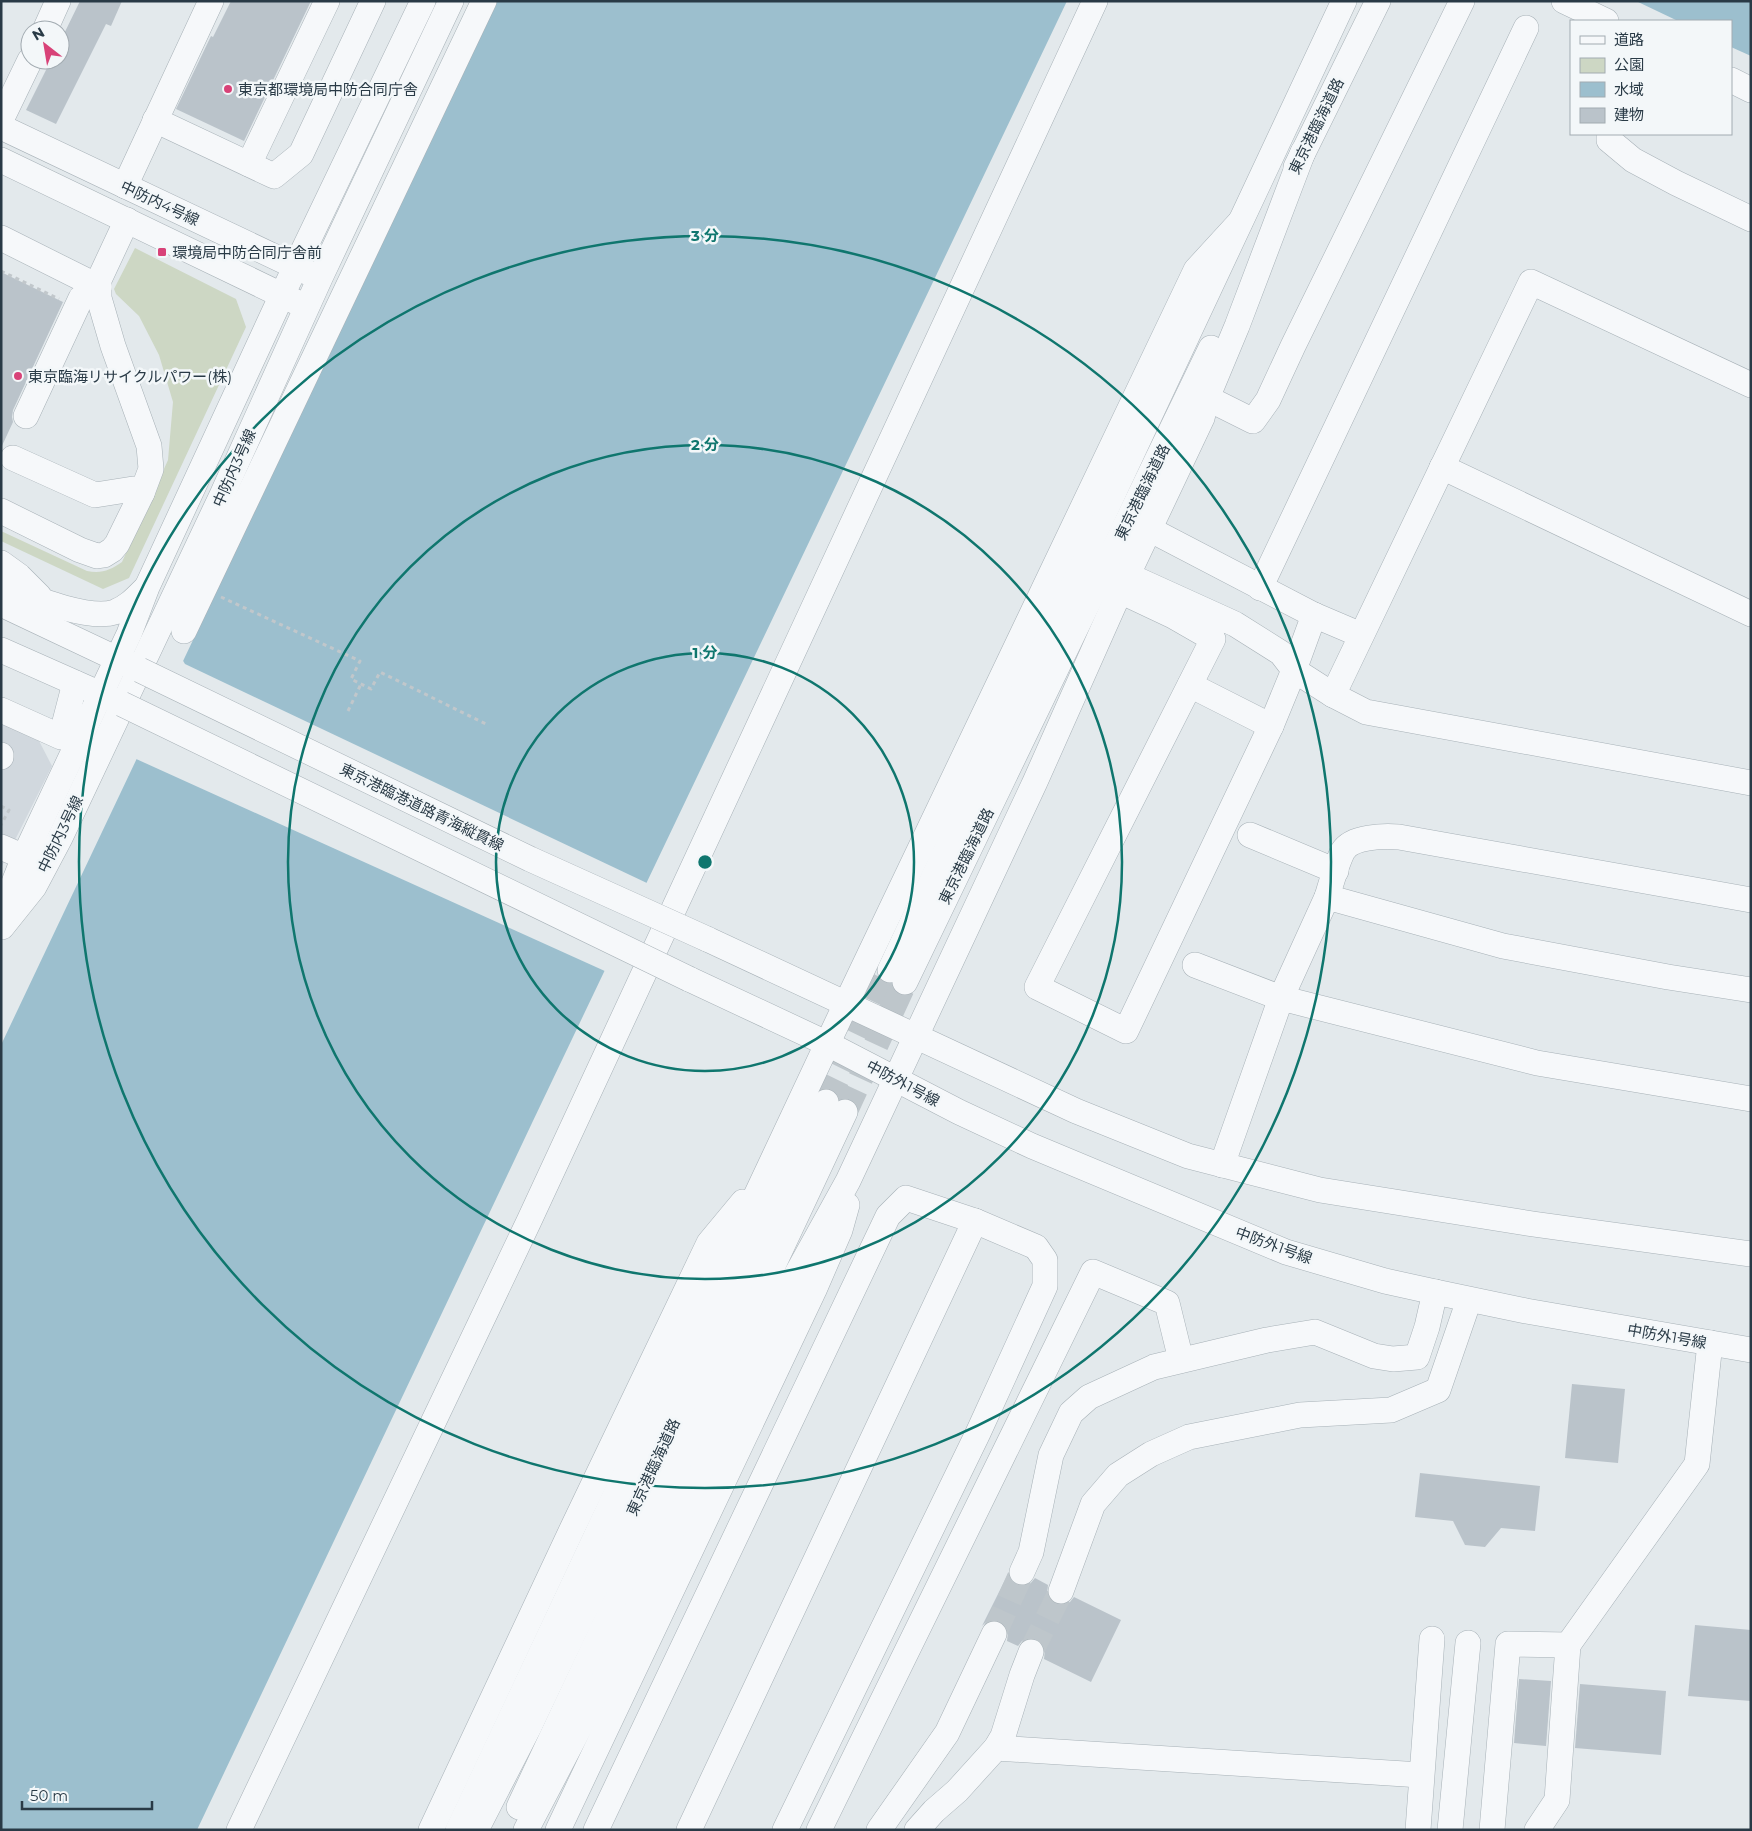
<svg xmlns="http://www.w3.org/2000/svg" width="1752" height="1831" viewBox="0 0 1752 1831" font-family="Montserrat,'Noto Sans JP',sans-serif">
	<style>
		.built { fill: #d1d8de }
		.green { fill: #cdd7c4 }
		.water { fill: #9cbfce }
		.pier { fill: #e3e9ec }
		.building { fill: #bac3ca }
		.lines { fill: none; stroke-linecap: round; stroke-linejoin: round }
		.minor-tunnel { stroke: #bec6cb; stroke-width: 25; stroke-dasharray: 25 12; stroke-linecap: butt }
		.minor-casing { stroke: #a7b1b7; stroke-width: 26 }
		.path { stroke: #c1c7cb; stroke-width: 3; stroke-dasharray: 4 4; stroke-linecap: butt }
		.minor { stroke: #f6f8fa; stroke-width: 25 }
		.minor-bridge-casing { stroke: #a7b1b7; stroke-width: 26; stroke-linecap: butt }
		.minor-bridge { stroke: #f6f8fa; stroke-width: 25 }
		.ring { fill: none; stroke: #0f766e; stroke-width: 2.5 }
		.poi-dot { fill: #d84278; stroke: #f3f7f9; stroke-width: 2 }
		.labels { text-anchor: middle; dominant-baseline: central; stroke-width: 5; stroke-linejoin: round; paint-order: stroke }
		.poi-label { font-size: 15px; fill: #293a46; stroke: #f3f7f9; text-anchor: start }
		.street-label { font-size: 15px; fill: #293a46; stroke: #f3f7f9 }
		.centre { fill: #0f766e; stroke: #f3f7f9; stroke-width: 2.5 }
		.ring-label { font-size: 15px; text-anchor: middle; font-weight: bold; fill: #0f766e; stroke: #f3f7f9; stroke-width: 5; stroke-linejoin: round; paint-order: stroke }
	</style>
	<rect width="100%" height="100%" fill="#e3e9ec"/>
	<!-- built -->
	<path class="built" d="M1,719l36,18 15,29 -51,102z"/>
	<!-- green -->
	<path class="green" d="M135,248l101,51 10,28 -117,251 -26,11 -102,-48v-10l86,40c15,3 23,-1 35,-9l46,-102 5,-58 -14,-47 -20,-39 -23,-22 -2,-5z"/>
	<!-- water -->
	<g class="water">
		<path d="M496,1h571l-535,1122 -335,707h-196v-785z"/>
		<path d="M1636,1h115v55l-20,-9v-26h-53z"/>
	</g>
	<!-- pier -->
	<path class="pier" d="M182,659l3,5 464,220 -42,88 -473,-214z"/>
	<!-- building -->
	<g class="building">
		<path d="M80,1h42l-11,25 -5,-2 -50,100 -30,-14 25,-50h9v-18z"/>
		<path d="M231,1h80l-67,140 -68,-32 35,-73 2,1z"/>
		<path d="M1,272l62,30 -50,108 -1,7 1,5 -12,26z"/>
		<path d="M1572,1384l53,5 -7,74 -53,-5z"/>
		<path d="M1420,1473l120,13 -5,45 -34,-3 -16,19 -20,-2 -12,-24 -38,-4z"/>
		<path d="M1008,1574l3,7 6,4 6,1 7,-2 5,-6 13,7 -1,9 3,7 6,3 8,1 6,-3 4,-5 47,23 -30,62 -47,-23 1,-10 -3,-6 -5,-4 -9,-1 -6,3 -4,5 -11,-5 1,-9 -2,-7 -5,-4 -9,-1 -6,2 -4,4z"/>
		<path d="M1695,1625l56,5v71l-63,-5z"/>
		<path d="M1519,1679l32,2 -5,65 -32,-3z"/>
		<path d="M1580,1684l86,7 -5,64 -86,-7z"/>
	</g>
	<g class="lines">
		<!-- minor-tunnel -->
		<g class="minor-tunnel">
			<path d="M826,1102l64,-132"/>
			<path d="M845,1112l60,-130"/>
			<path d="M994,1634l28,-62"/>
			<path d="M1031,1652l30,-61"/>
		</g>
		<!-- minor casing -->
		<g class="minor-casing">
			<g id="minor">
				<path d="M1564,1l42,20"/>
				<path d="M45,30l13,-29"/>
				<path d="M1731,80l20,10"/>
				<path d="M1,120l29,-60"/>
				<path d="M155,120l119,56 27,-22 72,-153"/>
				<path d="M1,127l310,147"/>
				<path d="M1609,134v6l24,20 43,23 75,36"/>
				<path d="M1,160l295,142"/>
				<path d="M249,164l78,-163"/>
				<path d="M1296,167l82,-166"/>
				<path d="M125,186l86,-185"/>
				<path d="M1,238l98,49"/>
				<path d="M1207,398l46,23 15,-21 25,-54 169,-345"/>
				<path d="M26,416l55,-118 18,-11"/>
				<path d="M13,458l82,37 38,-6 9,4"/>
				<path d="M1442,467l309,147"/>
				<path d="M1,511l79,39 17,6 7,-1 8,-5 5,-6 25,-51 9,-24 -2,-23 -36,-100 -14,-48v-18l28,-60"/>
				<path d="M1149,529l165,86 47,20"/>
				<path d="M1,563l18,13 20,20"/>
				<path d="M1,586c27,10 87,35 114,26 13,-5 21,-14 31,-24"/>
				<path d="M1260,588l266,-560"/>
				<path d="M1120,591l53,25 40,23 -176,348 89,44 145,-305 23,-56 -13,-17 -46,-29 -108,-49"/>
				<path d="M1,604l131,62"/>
				<path d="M1314,615l-20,55 39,25 33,17 385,71"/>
				<path d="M184,631l300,-630"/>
				<path d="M1,650l115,51"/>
				<path d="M1190,685l81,41"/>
				<path d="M1333,695l198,-413 220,103"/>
				<path d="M1,710l60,27 14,-54"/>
				<path d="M1,755v2"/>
				<path d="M1250,835l86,36"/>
				<path d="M1,847l23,10"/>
				<path d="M1327,897c4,-13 10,-35 16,-46 9,-15 41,-15 56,-14l352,63"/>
				<path d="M5,917l8,-32 11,-28 105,-223 18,-47 135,-292 141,-294"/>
				<path d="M2,927l32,-40 26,-49 162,-343 98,-217 131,-277"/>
				<path d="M707,939l369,172 112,45 132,34 213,34 218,30"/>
				<path d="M1195,965l86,33 46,-101 176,49 165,31 83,13"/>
				<path d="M890,970l454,-969"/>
				<path d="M689,979l139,65 131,68 73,34 254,106 99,29 50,11 91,19 225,39"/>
				<path d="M905,982l306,-634"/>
				<path d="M1222,1165l59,-167 256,65 214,36"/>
				<path d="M1022,1572l9,-20 20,-97 20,-42 18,-16 65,-30 113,-27 48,-8 59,24 19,3 24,-2 10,-30 8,-35"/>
				<path d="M1061,1591l32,-87 25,-29 33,-21 38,-17 111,-22 91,-5 47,-20 31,-90"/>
				<path d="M996,1748l425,27"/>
				<path d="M519,1807l326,-695"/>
				<path d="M239,1830l290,-609 566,-1220"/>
				<path d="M431,1830l142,-303 136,-284 34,-41"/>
				<path d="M458,1830l388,-826 350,-734 44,-48"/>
				<path d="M476,1830l54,-105 296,-623"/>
				<path d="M526,1830l68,-130 191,-405 63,-114 187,-399 85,-191 82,-173 5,-20 30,-72 66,-174"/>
				<path d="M558,1830l256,-540 26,-60 7,-25"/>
				<path d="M596,1830l292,-614 18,-18 69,23 61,26 9,13v26l-67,147 -193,397"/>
				<path d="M689,1830l286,-609"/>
				<path d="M819,1830l274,-558 74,31 14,57"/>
				<path d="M879,1830l68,-97 47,-99"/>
				<path d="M917,1830l17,-19 23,-20 39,-43 7,-12 19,-61 9,-23"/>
				<path d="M1418,1830l14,-191"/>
				<path d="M1450,1830l18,-187"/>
				<path d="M1492,1830l16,-186 60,1 129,-181 13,-121"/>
				<path d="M1537,1830l20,-30 11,-155"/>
			</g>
		</g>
		<!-- path -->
		<g class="path">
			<path d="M1,271l58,28"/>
			<path d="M221,597l139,64 -9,18 20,10 9,-17 108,53"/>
			<path d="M348,711l13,-27"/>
			<path d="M1,806l8,4 -8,15"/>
		</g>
		<!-- minor -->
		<use href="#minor" class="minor"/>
		<!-- minor-bridge casing -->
		<g class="minor-bridge-casing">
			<g id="minor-bridge">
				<path d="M140,670l390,189 177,80"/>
				<path d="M122,704l567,275"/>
			</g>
		</g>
		<!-- minor-bridge -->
		<use href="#minor-bridge" class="minor-bridge"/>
	</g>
	<!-- distance rings -->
	<g class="ring">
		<circle cx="705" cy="862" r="209"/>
		<circle cx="705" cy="862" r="417"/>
		<circle cx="705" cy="862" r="626"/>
	</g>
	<!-- markers -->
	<g class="poi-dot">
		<circle cx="228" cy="89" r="5"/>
		<rect x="157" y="247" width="10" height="10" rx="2.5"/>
		<circle cx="18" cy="376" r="5"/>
	</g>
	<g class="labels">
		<!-- poi labels -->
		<g class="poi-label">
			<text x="238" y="89">東京都環境局中防合同庁舎</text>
			<text x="172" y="252">環境局中防合同庁舎前</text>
			<text x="28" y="376">東京臨海リサイクルパワー(株)</text>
		</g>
		<!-- street labels -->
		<g class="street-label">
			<text transform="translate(1316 126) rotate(-64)">東京港臨海道路</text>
			<text transform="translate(160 203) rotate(25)">中防内4号線</text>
			<text transform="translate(234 468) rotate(-66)">中防内3号線</text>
			<text transform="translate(1142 492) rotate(-64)">東京港臨海道路</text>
			<text transform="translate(422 807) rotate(26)">東京港臨港道路青海縦貫線</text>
			<text transform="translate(60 834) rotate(-64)">中防内3号線</text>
			<text transform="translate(966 856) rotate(-64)">東京港臨海道路</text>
			<text transform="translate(903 1083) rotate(28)">中防外1号線</text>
			<text transform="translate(1274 1245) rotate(20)">中防外1号線</text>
			<text transform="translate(1667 1336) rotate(10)">中防外1号線</text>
			<text transform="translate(653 1467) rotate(-65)">東京港臨海道路</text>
		</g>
	</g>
	<circle cx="705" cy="862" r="8" class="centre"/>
	<g class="ring-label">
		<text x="705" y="241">3 分</text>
		<text x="705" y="450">2 分</text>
		<text x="705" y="658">1 分</text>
	</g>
	<!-- border -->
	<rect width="1752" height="1831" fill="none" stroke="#293a46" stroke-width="5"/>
	<!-- legend -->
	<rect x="1570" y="20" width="162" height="115" fill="#f3f7f9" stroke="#a2abb1"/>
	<rect x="1580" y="36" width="25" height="8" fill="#f6f8fa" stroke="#a2abb1"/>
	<text x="1614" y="45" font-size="15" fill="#293a46">道路</text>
	<rect x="1580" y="58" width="25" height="15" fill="#cdd7c4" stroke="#a2abb1"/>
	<text x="1614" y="70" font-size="15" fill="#293a46">公園</text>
	<rect x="1580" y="82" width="25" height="15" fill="#9cbfce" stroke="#a2abb1"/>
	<text x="1614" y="95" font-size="15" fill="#293a46">水域</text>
	<rect x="1580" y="108" width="25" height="15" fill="#bac3ca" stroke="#a2abb1"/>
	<text x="1614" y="120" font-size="15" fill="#293a46">建物</text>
	<!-- north arrow -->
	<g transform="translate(45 45) rotate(329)"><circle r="24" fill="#f3f7f9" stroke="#a2abb1"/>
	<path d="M0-4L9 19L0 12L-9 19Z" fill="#d84278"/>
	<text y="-8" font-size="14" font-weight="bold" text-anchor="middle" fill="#293a46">N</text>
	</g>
	<!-- scale -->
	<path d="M22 1801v8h130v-8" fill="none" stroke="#293a46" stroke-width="2.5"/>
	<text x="30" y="1801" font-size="15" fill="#293a46" stroke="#f3f7f9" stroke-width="4" paint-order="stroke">50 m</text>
</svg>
